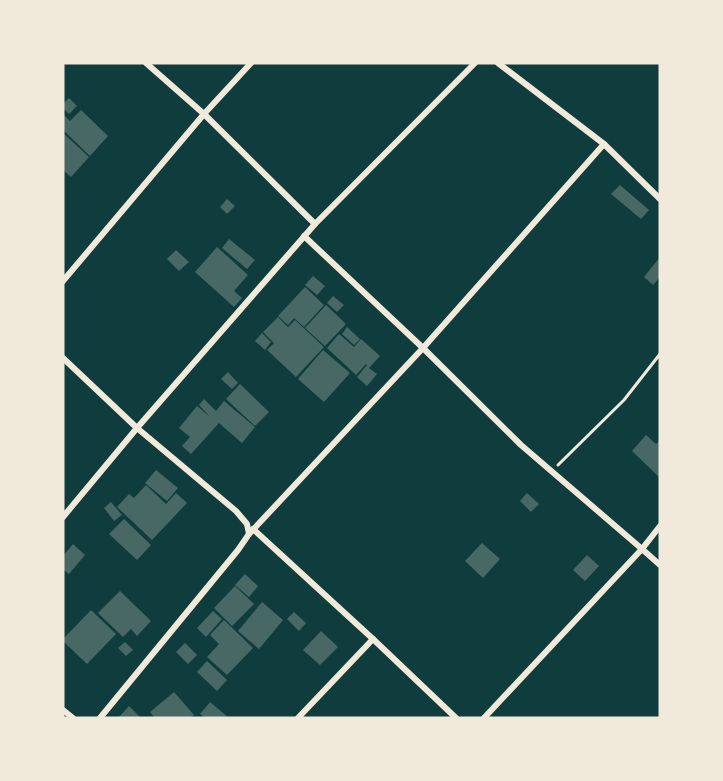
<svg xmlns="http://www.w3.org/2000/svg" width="723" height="781" viewBox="0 0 723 781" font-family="'Times New Roman',serif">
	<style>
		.building { fill: #486865 }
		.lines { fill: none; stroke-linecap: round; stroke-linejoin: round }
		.path { stroke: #f1e9da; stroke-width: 3 }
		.minor { stroke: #f1e9da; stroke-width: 6 }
	</style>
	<rect width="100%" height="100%" fill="#0f3d3e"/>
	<!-- building -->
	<g class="building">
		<path d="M69,98l8,8 -8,8 -6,-6v-4z"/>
		<path d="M81,110l27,26 -18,20 -27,-26v-16l7,7z"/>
		<path d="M63,133l26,24 -18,20 -8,-7z"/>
		<path d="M620,185l29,25 -8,9 -30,-25z"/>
		<path d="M227,199l8,7 -8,8 -7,-7z"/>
		<path d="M229,239l26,21 -8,9 -25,-21z"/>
		<path d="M217,247l31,28 -14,16 8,7 -8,9 -39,-35z"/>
		<path d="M176,250l13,12 -10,9 -12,-12z"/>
		<path d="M660,257v20l-7,8 -9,-8z"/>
		<path d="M313,276l12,10 -8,9 -12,-10z"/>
		<path d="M305,287l19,18 -20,22 -10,-9 -6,7 -10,-9z"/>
		<path d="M333,296l11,9 -7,7 -10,-9z"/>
		<path d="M326,305l20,19 -21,22 -20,-18z"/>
		<path d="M278,317l10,10 7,-7 29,27 -28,30 -29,-27 7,-7 -11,-11z"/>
		<path d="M347,327l13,12 -6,6 -12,-11z"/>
		<path d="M262,333l9,9 -6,8 -10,-9z"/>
		<path d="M339,334l15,13 7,-8 19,17 -11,12 8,6 -10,12 -10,-9 10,-12 -1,-1 -10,11 -29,-27z"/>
		<path d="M323,350l27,23 -26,29 -26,-23z"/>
		<path d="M228,372l10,11 -6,6 -11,-10z"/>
		<path d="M240,384l29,28 -14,14 -29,-27z"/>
		<path d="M204,399l12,12 8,-10 31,26 -13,16 -23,-20 -28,31 -9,-8 8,-9 -11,-9 18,-22 13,11 -11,-12z"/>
		<path d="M646,435l10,9 4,-4v38l-28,-27z"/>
		<path d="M156,470l22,18 -11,13 -22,-18z"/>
		<path d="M146,485l20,19 10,-11 11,10 -35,37 -35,-33 12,-13 5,4z"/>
		<path d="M527,493l12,11 -8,8 -11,-11z"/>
		<path d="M111,502l11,13 -8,6 -10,-13z"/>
		<path d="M124,519l27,26 -14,15 -28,-26z"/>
		<path d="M482,543l18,16 -17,19 -18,-17z"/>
		<path d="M73,544l12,11 -16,19 -6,-5v-13z"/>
		<path d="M587,555l12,11 -14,15 -12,-11z"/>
		<path d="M245,574l13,12 -9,11 -14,-12z"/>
		<path d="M235,586l19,18 -22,22 -18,-18z"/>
		<path d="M120,591l31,30 -14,15 -6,-7 -8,8 -25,-24z"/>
		<path d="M262,602l21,18 -24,29 -21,-18z"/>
		<path d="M91,610l25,24 -29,30 -24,-23v-2z"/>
		<path d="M213,611l9,8 -16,18 -9,-9z"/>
		<path d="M294,612l12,11 -7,8 -12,-12z"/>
		<path d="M224,620l29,28 -26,27 -20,-18 12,-13 -9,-9z"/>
		<path d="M321,631l17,16 -18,18 -17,-15z"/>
		<path d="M125,642l8,8 -7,6 -8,-8z"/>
		<path d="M185,643l12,12 -9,9 -12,-12z"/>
		<path d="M207,661l20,19 -10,11 -20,-19z"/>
		<path d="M174,692l20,23 -4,3h-35l-5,-6z"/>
		<path d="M210,702l19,16h-24l-5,-4z"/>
		<path d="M129,706l12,12h-23z"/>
	</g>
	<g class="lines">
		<!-- path -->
		<path class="path" d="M558,465l66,-65 36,-46"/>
		<!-- minor -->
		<g class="minor">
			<path d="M146,63l58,51 111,110"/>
			<path d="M498,63l106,81 56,55"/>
			<path d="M304,236l119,112 98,97 121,104 -158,169"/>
			<path d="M63,281l141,-167 47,-51"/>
			<path d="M63,358l74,70 99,83 11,13 2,10 -11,16 -138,168"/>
			<path d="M63,517l74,-89 178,-204 160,-161"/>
			<path d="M660,526l-18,23 18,16"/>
			<path d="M253,529l120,110 83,79"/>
			<path d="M249,534l174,-186 181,-204"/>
			<path d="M63,710l10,8"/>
			<path d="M298,718l75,-79"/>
		</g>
	</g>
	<!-- border -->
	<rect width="723" height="781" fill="none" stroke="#f1e9da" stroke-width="129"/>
</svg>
